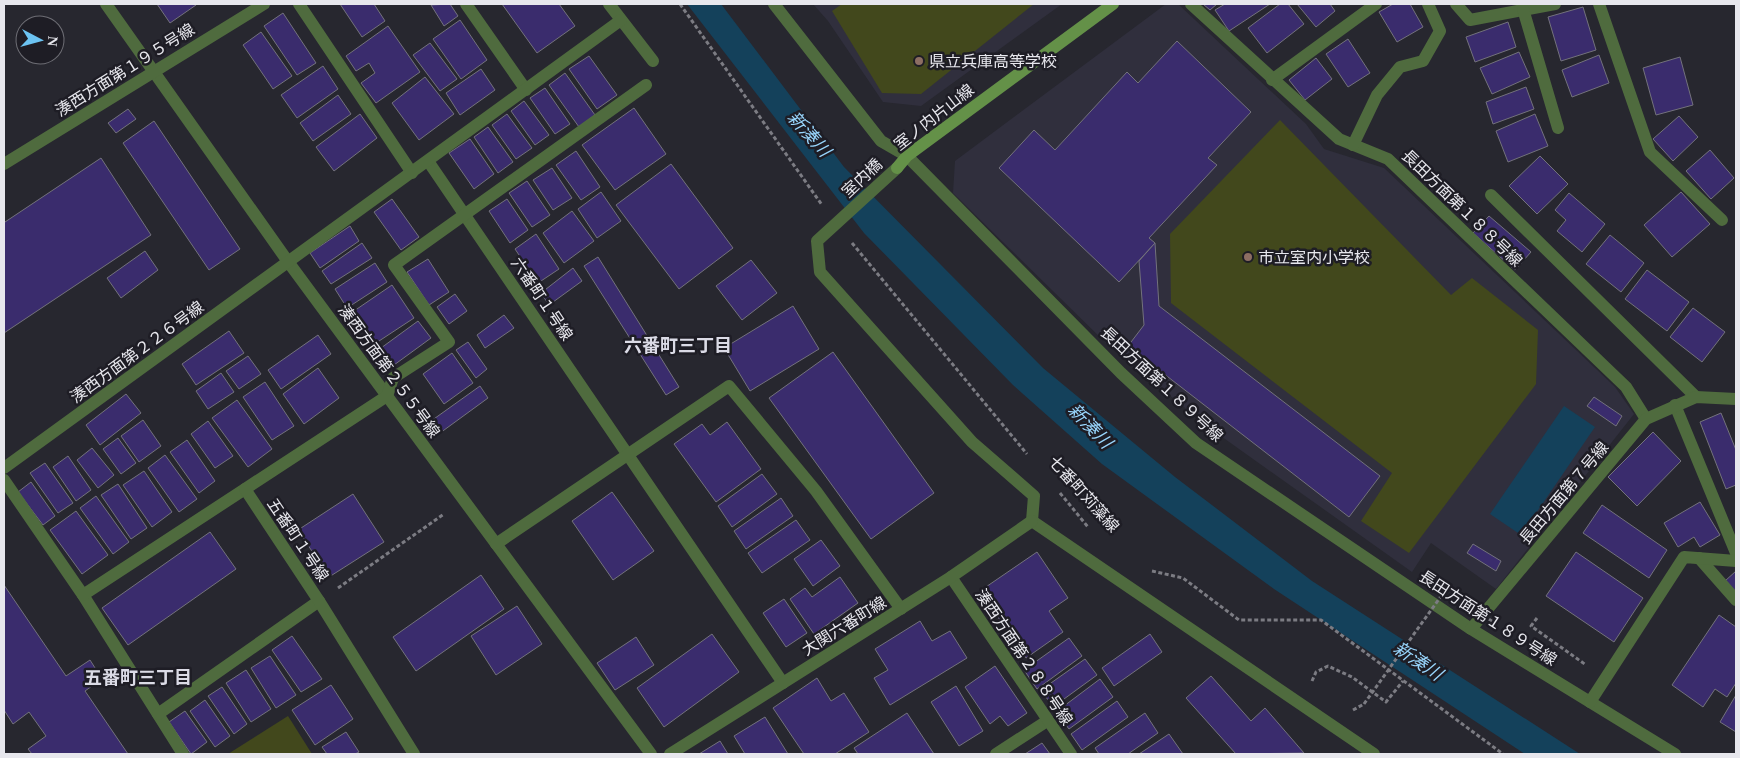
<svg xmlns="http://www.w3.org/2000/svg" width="1740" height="758" viewBox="0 0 1740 758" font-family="'Times New Roman','Noto Sans JP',serif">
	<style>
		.built { fill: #302f3d }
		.green { fill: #42481c }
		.water { fill: #14415b }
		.building { fill: #3a2c6d; stroke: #73727c }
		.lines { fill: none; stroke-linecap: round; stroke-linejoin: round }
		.path { stroke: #7c7c83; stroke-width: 3; stroke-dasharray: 4 2.5; stroke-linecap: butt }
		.lane { stroke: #4f6b3e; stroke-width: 12 }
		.street { stroke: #4f6b3e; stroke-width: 12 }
		.secondary { stroke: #649148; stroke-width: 12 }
		.path-bridge { stroke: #7c7c83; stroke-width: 3; stroke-dasharray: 4 2.5; stroke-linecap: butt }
		.education-dot { fill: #8d6e63; stroke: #1e1d25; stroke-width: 2 }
		.labels { text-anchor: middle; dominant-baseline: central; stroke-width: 5; stroke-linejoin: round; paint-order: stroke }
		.poi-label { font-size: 16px; fill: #e7e7ed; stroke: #1e1d25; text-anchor: start }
		.street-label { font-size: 16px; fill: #e7e7ed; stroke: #1e1d25 }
		.water-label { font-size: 18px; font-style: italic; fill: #98d5fc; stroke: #1e1d25 }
		.neighbourhood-label { font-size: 18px; font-weight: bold; fill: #dbdbe6; stroke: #1e1d25 }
	</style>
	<rect width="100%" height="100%" fill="#27272f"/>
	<!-- built -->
	<g class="built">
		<path d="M813,4h249l-141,102 -38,-4 -55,-81z"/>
		<path d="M1166,4h12l128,120 18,25 60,19 231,219 19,27 -138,175 -65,-46 -19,29 -201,-143 -103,-84 -155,-152 2,-32z"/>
	</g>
	<!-- green -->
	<g class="green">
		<path d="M842,4h192l-113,90 -39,-1 -50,-82z"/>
		<path d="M1280,120l171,175 21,-17 66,52 -2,54 -127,169 -48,-32 31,-48 -221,-170 -1,-69z"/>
		<path d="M288,716l24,38h-84z"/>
	</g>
	<!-- water -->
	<g class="water">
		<path d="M687,4h34l123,163 199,201 132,109 137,104 268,173h-55l-251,-165 -172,-125 -89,-79 -149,-152z"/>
		<path d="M1564,406l31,21 -74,108 -31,-21z"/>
	</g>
	<!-- building -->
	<g class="building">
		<path d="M157,4h39v1l-26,18z"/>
		<path d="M340,4h34l11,17 -23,16z"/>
		<path d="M450,4l8,12 -14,10 -13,-21z"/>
		<path d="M502,4h57l16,22 -38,27z"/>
		<path d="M1203,4h14l-7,6z"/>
		<path d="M1225,4h45l-41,27 -14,-21z"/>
		<path d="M1280,4h8l16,20 -37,29 -19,-25z"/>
		<path d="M1297,4h33l5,7 -19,16z"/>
		<path d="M1393,4h17l13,23 -26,15 -18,-30z"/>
		<path d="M1583,7l13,43 -35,11 -13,-44z"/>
		<path d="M283,13l33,50 -19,12 -33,-49z"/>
		<path d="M460,20l27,40 -26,19 -28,-40z"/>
		<path d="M1508,22l8,25 -41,15 -9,-25z"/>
		<path d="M388,26l32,46 -44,31 -15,-20 14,-10 -6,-10 -13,8 -10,-15z"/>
		<path d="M261,32l31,44 -19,13 -30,-44z"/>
		<path d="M1348,39l22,34 -22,14 -22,-33z"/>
		<path d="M1177,41l74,71 -43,46 9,7 -68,73 6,5 -36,39 -120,-114 35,-38 21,20 72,-78 11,11z"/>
		<path d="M430,43l27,36 -17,12 -27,-36z"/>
		<path d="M1519,52l11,25 -38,17 -12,-26z"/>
		<path d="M1599,55l10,28 -37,14 -10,-27z"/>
		<path d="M589,56l28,39 -20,14 -28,-40z"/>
		<path d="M1680,57l13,48 -37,10 -13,-47z"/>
		<path d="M1316,58l16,21 -27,21 -16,-20z"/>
		<path d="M323,66l15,23 -41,29 -16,-23z"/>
		<path d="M481,69l14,21 -35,25 -14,-22z"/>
		<path d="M565,73l30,42 -16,12 -30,-42z"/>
		<path d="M425,77l29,37 -35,26 -27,-37z"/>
		<path d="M1526,87l8,22 -41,15 -7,-22z"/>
		<path d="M545,88l25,36 -15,10 -25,-36z"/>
		<path d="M338,95l13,19 -38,27 -13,-18z"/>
		<path d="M524,101l25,34 -14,10 -24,-34z"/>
		<path d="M634,108l32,46 -51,36 -33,-45z"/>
		<path d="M128,109l8,10 -20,14 -8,-10z"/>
		<path d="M360,114l17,24 -43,33 -18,-24z"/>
		<path d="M507,114l25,34 -16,11 -24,-34z"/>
		<path d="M1535,114l13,32 -40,16 -12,-31z"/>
		<path d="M1679,116l19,21 -25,24 -20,-22z"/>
		<path d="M154,121l86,128 -31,21 -86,-127z"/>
		<path d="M488,127l25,35 -15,11 -24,-36z"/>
		<path d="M470,139l24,35 -20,15 -25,-36z"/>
		<path d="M1710,150l24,28 -23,21 -25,-28z"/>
		<path d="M576,151l24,36 -19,13 -25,-35z"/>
		<path d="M1540,156l28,28 -31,30 -28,-28z"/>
		<path d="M101,158l50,77 -147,98v-114l1,3z"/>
		<path d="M671,164l62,84 -54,41 -63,-84z"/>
		<path d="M552,168l20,30 -19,12 -20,-30z"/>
		<path d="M527,181l23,34 -18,12 -23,-34z"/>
		<path d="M601,192l20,29 -24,17 -19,-29z"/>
		<path d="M1681,192l29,32 -38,33 -28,-32z"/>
		<path d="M1569,193l36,31 -23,28 -25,-21 9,-11 -11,-10z"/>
		<path d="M392,199l27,38 -18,13 -27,-38z"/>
		<path d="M507,199l21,31 -18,13 -21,-32z"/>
		<path d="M572,211l22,30 -30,22 -21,-30z"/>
		<path d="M1489,216l42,36 -16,18 -42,-37z"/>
		<path d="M350,226l9,15 -39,27 -10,-15z"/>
		<path d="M536,234l23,35 -21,14 -23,-34z"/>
		<path d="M1610,235l34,28 -23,29 -35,-28z"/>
		<path d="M362,243l10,15 -41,26 -9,-13z"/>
		<path d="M1155,243l4,63 221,170 -31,41 -221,-171 16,-21 -5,-64z"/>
		<path d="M145,251l13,19 -37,28 -14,-20z"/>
		<path d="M598,257l81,130 -13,8 -82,-129z"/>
		<path d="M428,259l21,33 -20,13 -22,-33z"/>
		<path d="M751,260l26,33 -35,27 -26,-34z"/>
		<path d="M375,263l12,19 -40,26 -12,-19z"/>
		<path d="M573,268l9,13 -33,24 -8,-12z"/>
		<path d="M1647,270l42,32 -22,29 -42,-32z"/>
		<path d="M392,285l22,33 -38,25 -22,-32z"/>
		<path d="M455,294l12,17 -18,13 -12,-17z"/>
		<path d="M793,306l26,43 -69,42 -26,-43z"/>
		<path d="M1693,308l32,24 -23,30 -32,-25z"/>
		<path d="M504,315l10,13 -29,20 -8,-13z"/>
		<path d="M418,321l13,17 -37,27 -13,-17z"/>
		<path d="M229,331l15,22 -48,32 -14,-21z"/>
		<path d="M318,335l13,19 -50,35 -13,-19z"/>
		<path d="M468,342l19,27 -11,9 -20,-28z"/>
		<path d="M833,352l101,141 -63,46 -102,-141z"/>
		<path d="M452,353l21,30 -29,21 -21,-30z"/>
		<path d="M248,356l13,18 -22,15 -13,-18z"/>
		<path d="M318,368l21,30 -35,26 -21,-30z"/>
		<path d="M221,373l13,19 -26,17 -12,-18z"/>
		<path d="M265,382l29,44 -22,14 -29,-43z"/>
		<path d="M480,386l8,12 -48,35 -9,-12z"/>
		<path d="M126,394l15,19 -41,32 -14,-20z"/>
		<path d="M1594,397l28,19 -6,10 -29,-20z"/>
		<path d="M237,400l35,49 -24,18 -36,-49z"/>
		<path d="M1721,413l15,37v35l-10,4 -26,-67z"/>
		<path d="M143,420l18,26 -22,16 -18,-26z"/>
		<path d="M208,421l25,35 -18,12 -24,-34z"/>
		<path d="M727,422l34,47 -45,33 -42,-58 28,-20 8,11z"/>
		<path d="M1653,432l28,29 -44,45 -29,-29z"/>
		<path d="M118,438l18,25 -15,11 -18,-25z"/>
		<path d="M187,440l28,41 -16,12 -29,-41z"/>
		<path d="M92,448l22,27 -16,13 -21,-28z"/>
		<path d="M165,455l32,44 -18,13 -31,-44z"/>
		<path d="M68,456l23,34 -15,11 -23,-34z"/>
		<path d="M45,463l28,40 -15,10 -28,-40z"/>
		<path d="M144,471l28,41 -20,15 -29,-42z"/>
		<path d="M762,474l15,20 -45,33 -14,-21z"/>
		<path d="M31,482l24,34 -12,9 -25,-33z"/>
		<path d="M118,484l29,44 -16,11 -30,-44z"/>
		<path d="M612,492l42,59 -41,29 -41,-59z"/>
		<path d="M353,494l31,48 -55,35 -31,-47z"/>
		<path d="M96,496l33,46 -16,12 -33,-46z"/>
		<path d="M781,498l12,18 -47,33 -12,-18z"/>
		<path d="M1700,502l20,33 -20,12 -6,-10 -16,10 -14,-24z"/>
		<path d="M1602,505l65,45 -18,28 -66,-45z"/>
		<path d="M76,511l32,44 -26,19 -32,-44z"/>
		<path d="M796,520l14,20 -48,33 -14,-20z"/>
		<path d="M210,532l26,37 -108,76 -26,-37z"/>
		<path d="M821,540l19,26 -27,20 -19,-27z"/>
		<path d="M1473,544l28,17 -5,10 -29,-18z"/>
		<path d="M1037,552l31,46 -19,13 14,21 -37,26 -46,-67z"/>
		<path d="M1576,552l67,46 -29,44 -68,-46z"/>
		<path d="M1736,571v23l-11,-13z"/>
		<path d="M481,575l23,34 -88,62 -23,-34z"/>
		<path d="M840,577l18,26 -44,31 -24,-35 15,-11 7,9z"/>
		<path d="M4,585l62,91 24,-16 12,19 -17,12 43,63h-96l-4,-5 18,-13 -17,-24 -16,12 -9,-14z"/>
		<path d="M784,599l23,34 -21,14 -23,-34z"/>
		<path d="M517,606l25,38 -46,31 -25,-39z"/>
		<path d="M1719,615l17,12v56l-9,14 -12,-8 -12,18 -31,-22z"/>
		<path d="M920,621l12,20 18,-10 17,27 -77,47 -16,-27 14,-8 -13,-21z"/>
		<path d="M712,634l27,38 -75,55 -27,-39z"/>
		<path d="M1150,634l12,18 -48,34 -12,-18z"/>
		<path d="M292,636l30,43 -21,13 -29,-42z"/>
		<path d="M636,637l18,28 -39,25 -18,-27z"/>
		<path d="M1069,638l13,18 -45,33 -13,-19z"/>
		<path d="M270,656l26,39 -20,13 -25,-40z"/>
		<path d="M1085,659l12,16 -44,32 -12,-17z"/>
		<path d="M995,666l32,47 -19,13 -8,-10 -10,8 -25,-37z"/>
		<path d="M246,670l25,39 -20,13 -25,-39z"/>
		<path d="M1211,676l40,45 14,-13 39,45 -68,1 -50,-56z"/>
		<path d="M817,678l14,23 13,-8 25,39 -34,22h-31l-31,-46z"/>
		<path d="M1100,679l13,18 -44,32 -13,-17z"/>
		<path d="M331,685l22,34 -38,26 -23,-35z"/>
		<path d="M956,686l27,45 -24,15 -28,-44z"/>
		<path d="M222,687l25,37 -13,10 -26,-38z"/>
		<path d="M1736,695v37l-16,-10z"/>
		<path d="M205,700l25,36 -15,11 -25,-36z"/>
		<path d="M1117,701l11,16 -46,33 -11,-16z"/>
		<path d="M185,711l22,31 -16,12 -22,-32z"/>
		<path d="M907,713l27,41h-76l-4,-6z"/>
		<path d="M1145,713l13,20 -30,21h-29l-4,-6z"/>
		<path d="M765,717l23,37h-43l-11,-18z"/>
		<path d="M346,732l13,20 -4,2h-28l-5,-7z"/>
		<path d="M1169,734l14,20h-44z"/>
		<path d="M720,741l8,13h-29z"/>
		<path d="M1042,743l8,11h-25z"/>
	</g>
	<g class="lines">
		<!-- path -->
		<g class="path">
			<path d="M680,4l142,201"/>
			<path d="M852,243l175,211"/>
			<path d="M1060,493l28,34"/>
			<path d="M1152,571l31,7 56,42h82l182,134"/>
			<path d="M338,588l106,-74"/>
			<path d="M1537,618l-6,8 55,39"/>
			<path d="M1312,681l4,-9 12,-6 24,11 34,25 17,-21"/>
			<path d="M1353,710l11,-6"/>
		</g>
		<!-- lane -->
		<path class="lane" d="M996,754l51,-33"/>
		<!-- street -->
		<g class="street">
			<path d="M106,4l183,259 362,491"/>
			<path d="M299,4l113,169"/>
			<path d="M466,4l60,86"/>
			<path d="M609,4l44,57"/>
			<path d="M774,4l107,137 26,15 214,217 75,70 275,186 204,125"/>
			<path d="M1191,4l148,135 49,20 238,228 20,32"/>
			<path d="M1456,4l14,16 85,-16"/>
			<path d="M1599,4l51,148 72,68"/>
			<path d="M1523,9l35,119"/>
			<path d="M1272,80l104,-76"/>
			<path d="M1353,145l24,-50 23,-28 23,-6 17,-30 -12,-27"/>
			<path d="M428,161l355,522"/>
			<path d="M4,164l260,-160"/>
			<path d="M897,168l-80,73 3,31 152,170 62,54 -2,25"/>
			<path d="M1491,195l205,202"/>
			<path d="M1675,405l61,148"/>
			<path d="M4,468l617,-448"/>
			<path d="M4,480l79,115 100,159"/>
			<path d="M1032,521l342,233"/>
			<path d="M496,544l233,-158 87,105 85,118"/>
			<path d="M1699,558l37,42"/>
			<path d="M951,577l120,177"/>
			<path d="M83,595l162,-106"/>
			<path d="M1471,629l175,-210 50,-22 40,2"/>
			<path d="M1590,702l94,-145 52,4"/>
			<path d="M158,714l161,-113"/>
			<path d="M414,754l-95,-153 -74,-112 142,-93 6,-18 56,-36 -55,-77 252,-180"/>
			<path d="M670,754l281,-177 81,-56"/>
		</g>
		<!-- secondary -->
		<path class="secondary" d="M897,168l10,-12 206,-152"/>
		<!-- path-bridge -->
		<g class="path-bridge">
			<path d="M1473,608l23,16"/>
			<path d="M1364,704l80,-112"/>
		</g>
	</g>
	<!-- markers -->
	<g class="education-dot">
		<circle cx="919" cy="61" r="5"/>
		<circle cx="1248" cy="257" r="5"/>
	</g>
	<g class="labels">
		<!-- poi labels -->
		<g class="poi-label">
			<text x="929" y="61">県立兵庫高等学校</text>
			<text x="1258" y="257">市立室内小学校</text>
		</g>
		<!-- street labels -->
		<g class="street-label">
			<text transform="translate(125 70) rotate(-32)">湊西方面第１９５号線</text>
			<text transform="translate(934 117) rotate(-38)">室ノ内片山線</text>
			<text transform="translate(862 178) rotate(-43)">室内橋</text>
			<text transform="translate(1462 208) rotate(44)">長田方面第１８８号線</text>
			<text transform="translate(542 299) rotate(56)">六番町１号線</text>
			<text transform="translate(137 352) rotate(-36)">湊西方面第２２６号線</text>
			<text transform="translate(389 371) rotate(54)">湊西方面第２５５号線</text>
			<text transform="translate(1162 384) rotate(43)">長田方面第１８９号線</text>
			<text transform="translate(1564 493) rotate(-50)">長田方面第７号線</text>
			<text transform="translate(1084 494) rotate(48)">七番町苅藻線</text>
			<text transform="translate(298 540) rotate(56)">五番町１号線</text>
			<text transform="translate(1488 618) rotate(33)">長田方面第１８９号線</text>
			<text transform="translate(844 626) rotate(-32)">大関六番町線</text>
			<text transform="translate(1024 657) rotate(56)">湊西方面第２８８号線</text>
		</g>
		<!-- water labels -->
		<g class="water-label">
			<text transform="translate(809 134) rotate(48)">新湊川</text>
			<text transform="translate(1090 426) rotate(46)">新湊川</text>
			<text transform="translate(1418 661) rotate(34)">新湊川</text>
		</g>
		<!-- neighbourhood labels -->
		<g class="neighbourhood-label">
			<text x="678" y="346">六番町三丁目</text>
			<text x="138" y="678">五番町三丁目</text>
		</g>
	</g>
	<!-- border -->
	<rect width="1740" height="758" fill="none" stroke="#e7e7ed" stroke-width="10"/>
	<!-- north arrow -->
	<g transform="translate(40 40) rotate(96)"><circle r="24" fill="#1e1d25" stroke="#6e6e75"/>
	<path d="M0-4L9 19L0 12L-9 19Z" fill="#6cc3f2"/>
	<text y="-8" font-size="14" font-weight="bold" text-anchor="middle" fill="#e7e7ed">N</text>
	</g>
</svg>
